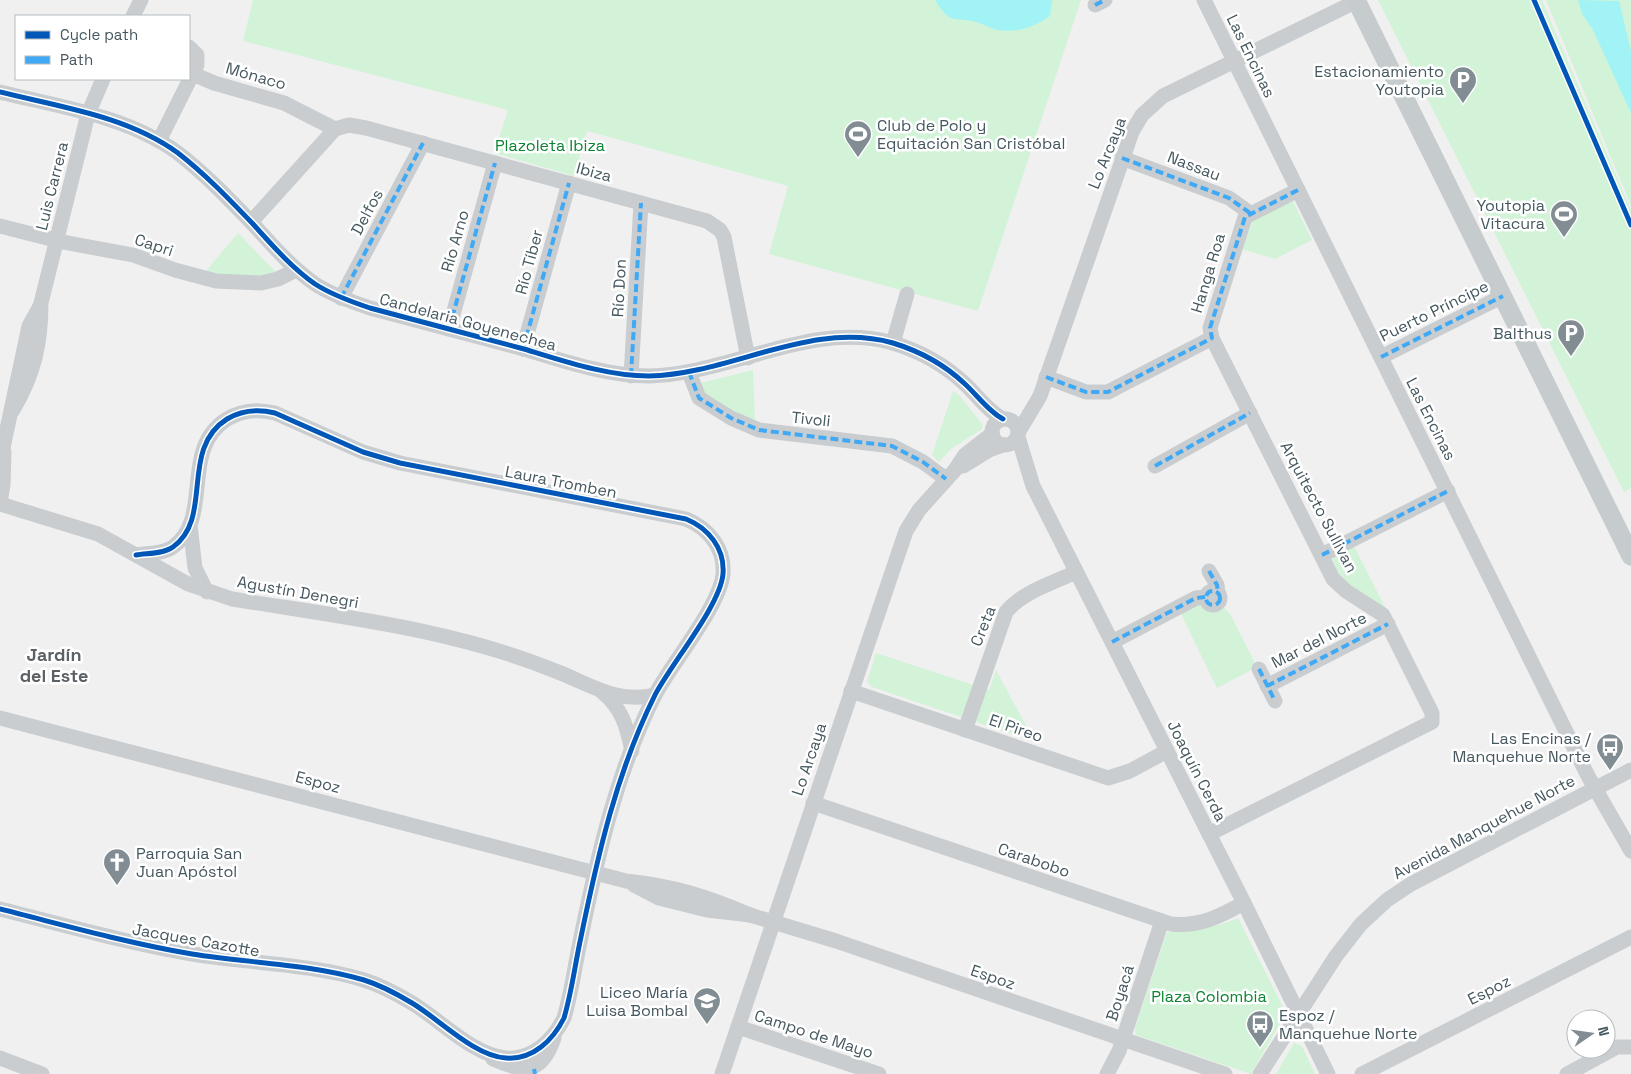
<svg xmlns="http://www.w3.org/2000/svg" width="1631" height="1074" viewBox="0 0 1631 1074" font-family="'Space Grotesk',sans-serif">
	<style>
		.green { fill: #d2f3d8 }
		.water { fill: #a2f3f5 }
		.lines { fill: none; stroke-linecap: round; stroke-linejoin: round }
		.minor { stroke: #c9cdcf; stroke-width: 15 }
		.major { stroke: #c6cbcd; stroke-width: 19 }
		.quiet { stroke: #3fa9f5; stroke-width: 4; stroke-dasharray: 8 4; stroke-linecap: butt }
		.cycleway-casing { stroke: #fff; stroke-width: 8 }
		.cycleway { stroke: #0057b8; stroke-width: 5 }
		.labels { text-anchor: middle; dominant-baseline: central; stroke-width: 5; stroke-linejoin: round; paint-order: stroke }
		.street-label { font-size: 16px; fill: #45575f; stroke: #fff }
		.poi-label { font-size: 16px; fill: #45575f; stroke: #fff; text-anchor: end }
		.park-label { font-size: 16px; fill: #0c8432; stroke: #fff }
		.neighbourhood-label { font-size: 18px; font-weight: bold; fill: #5b6165; stroke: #fff }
	</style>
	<rect width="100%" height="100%" fill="#f1f0f0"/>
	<!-- green -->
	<g class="green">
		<path d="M253,0h828l-103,311 -209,-57 19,-68 -201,-55 -13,45 -80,-23 14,-43 -265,-69z"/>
		<path d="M1378,0h164l89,210v278l-7,4z"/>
		<path d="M1546,0h85v206z"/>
		<path d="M1292,199l20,41 -37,19 -34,-10 13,-33z"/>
		<path d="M238,233l39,40 -18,5 -55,-5z"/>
		<path d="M753,370l2,51 -39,-16 -24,-20z"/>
		<path d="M953,391l6,4 24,30 -1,4 -31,20 -12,13 -7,-7z"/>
		<path d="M1354,546l32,63 -45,-29 -10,-23z"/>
		<path d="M1201,602l11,6 10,-2 8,8 27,53 -40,21 -37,-76z"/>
		<path d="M876,653l113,37 7,-20 33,61 -3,8 -154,-52 -5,-5z"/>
		<path d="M1238,918l44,87 -1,17 -30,52 -115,-39 -1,-7 32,-96c25,-1 47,-4 71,-14z"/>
		<path d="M1294,1043l8,3 13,28h-39z"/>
	</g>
	<!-- water -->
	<g class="water">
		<path d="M935,0h117l-2,16c-16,11 -32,17 -52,14 -7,-1 -14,-6 -22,-8 -24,-6 -25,4 -41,-22z"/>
		<path d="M1578,0l41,1 12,50v62l-39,-85 -10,-14z"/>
	</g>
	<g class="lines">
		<!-- minor -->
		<g class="minor">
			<path d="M1204,0l384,776 43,75"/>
			<path d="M1095,5l10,-5"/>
			<path d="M133,16l8,-16"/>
			<path d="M193,74l21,9 70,20 51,26"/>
			<path d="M0,92c60,15 127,24 178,61 27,21 51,46 75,71 19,21 38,43 62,60 17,11 37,18 55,24 51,14 103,27 154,41 40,12 83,27 125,27 83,-2 161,-56 244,-33 26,8 52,22 72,41 12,11 24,28 38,35"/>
			<path d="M159,141l38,-76v-10l-8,-8"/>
			<path d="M1122,158l107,40 21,15"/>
			<path d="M251,222l84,-93 14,-4 17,3 341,93 13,9 4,7 24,121"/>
			<path d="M0,226l63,16 70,13 42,15 41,11 45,2 17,-4 18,-9"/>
			<path d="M341,298l82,-155"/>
			<path d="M449,329l46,-166"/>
			<path d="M893,343l14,-49"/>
			<path d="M523,349l46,-166"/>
			<path d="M1381,357l122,-61"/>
			<path d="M689,372l10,26 32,20 28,12 133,16 31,16 23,17"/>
			<path d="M631,376l10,-173"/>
			<path d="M1046,377l40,15h22l104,-54"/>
			<path d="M13,410c21,-36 28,-66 28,-107l47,-189 15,-35"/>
			<circle cx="1005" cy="432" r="13"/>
			<path d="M1018,433l22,-37 92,-264 10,-17 21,-19 194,-95"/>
			<path d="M1018,437l15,49 211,417 84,171"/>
			<path d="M0,462l29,-136 11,-20"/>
			<path d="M963,466l26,-16 14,-5"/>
			<path d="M1155,466l95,-53"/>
			<path d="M0,503l3,-18 1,-33"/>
			<path d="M0,504l98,30 90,50 44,15c110,18 222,30 326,73 33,13 60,32 97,23"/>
			<path d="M190,525l5,43 12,24"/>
			<path d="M1322,555l126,-64"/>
			<path d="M1209,571l8,14 1,8"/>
			<circle cx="1213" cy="598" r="7"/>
			<path d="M1112,642l84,-44 10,-1"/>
			<path d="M1259,669l16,32"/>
			<path d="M1267,686l121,-62"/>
			<path d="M851,691l257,87 22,-7 37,-20"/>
			<path d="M602,692c20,16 25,35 30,59"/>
			<path d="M0,718l626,163c47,5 80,15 124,34"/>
			<path d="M965,730l41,-118c16,-20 47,-29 70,-40"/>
			<path d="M813,803l358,121c29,3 49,-8 73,-21"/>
			<path d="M1209,834l223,-112v-9l-49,-98 -37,-24 -13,-12 -121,-241 -2,-10 35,-111 53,-27"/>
			<path d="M634,885l25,13 48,12 43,5 86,26 389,133"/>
			<path d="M0,909c64,16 127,34 192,45 55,9 119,10 172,26 16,5 33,14 48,23 27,16 62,53 94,55 27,2 47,-18 58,-40 8,-27 11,-54 17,-81 17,-83 36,-166 74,-242 16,-31 65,-89 68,-121 2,-26 -15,-46 -37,-55l-286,-56 -37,-11 -88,-39c-16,-4 -33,-3 -48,6 -48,30 -13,99 -54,128 -10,7 -25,6 -37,8"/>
			<path d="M738,1027l141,47"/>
			<path d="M0,1058l42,16"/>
			<path d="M493,1059c33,15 49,14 61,-21"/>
			<path d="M722,1074l184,-543 13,-21 36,-40 10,-15 27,-21"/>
			<path d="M1107,1074l12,-23 43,-130"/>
			<path d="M1260,1074l76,-118 25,-32 26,-24 24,-16 220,-114"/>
			<path d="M1362,1074l269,-137"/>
			<path d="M1567,1074l50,-27h14"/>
		</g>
		<!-- major -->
		<path class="major" d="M1356,0l275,556"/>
		<!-- quiet -->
		<g class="quiet">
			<path d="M1095,5l10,-5"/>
			<path d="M1122,158l107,40 21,15"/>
			<path d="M341,298l82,-155"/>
			<path d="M449,329l46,-166"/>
			<path d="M523,349l46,-166"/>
			<path d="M1381,357l122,-61"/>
			<path d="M689,372l10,26 32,20 28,12 133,16 31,16 23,17"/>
			<path d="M631,376l10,-173"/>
			<path d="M1046,377l40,15h22l104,-54 -2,-10 35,-111 53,-27"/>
			<path d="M1155,466l95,-53"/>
			<path d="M1322,555l126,-64"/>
			<path d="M1209,571l8,14 1,8"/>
			<circle cx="1213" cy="598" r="7"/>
			<path d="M1112,642l84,-44 10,-1"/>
			<path d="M1259,669l16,32"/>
			<path d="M1267,686l121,-62"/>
			<path d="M534,1069l1,5"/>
		</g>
		<!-- cycleway casing -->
		<g class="cycleway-casing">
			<g id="cycleway">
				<path d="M1534,0l97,225"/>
				<path d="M0,92c60,15 127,24 178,61 27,21 51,46 75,71 19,21 38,43 62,60 17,11 37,18 55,24 51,14 103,27 154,41 40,12 83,27 125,27 83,-2 161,-56 244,-33 26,8 52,22 72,41 12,11 24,28 38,35"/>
				<path d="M0,909c64,16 127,34 192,45 55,9 119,10 172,26 16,5 33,14 48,23 27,16 62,53 94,55 27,2 47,-18 58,-40 8,-27 11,-54 17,-81 17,-83 36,-166 74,-242 16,-31 65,-89 68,-121 2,-26 -15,-46 -37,-55l-286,-56 -37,-11 -88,-39c-16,-4 -33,-3 -48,6 -48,30 -13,99 -54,128 -10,7 -25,6 -37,8"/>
			</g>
		</g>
		<!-- cycleway -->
		<use href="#cycleway" class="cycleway"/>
	</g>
	<!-- icons -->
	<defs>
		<g id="parking-pin" transform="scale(1.4375)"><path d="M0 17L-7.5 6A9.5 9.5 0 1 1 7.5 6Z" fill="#818d92" stroke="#fff"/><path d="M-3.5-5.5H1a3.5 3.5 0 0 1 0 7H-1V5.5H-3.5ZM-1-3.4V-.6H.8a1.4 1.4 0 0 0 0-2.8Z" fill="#fff"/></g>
		<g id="stadium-pin" transform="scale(1.4375)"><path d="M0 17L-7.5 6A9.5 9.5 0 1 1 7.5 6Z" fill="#818d92" stroke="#fff"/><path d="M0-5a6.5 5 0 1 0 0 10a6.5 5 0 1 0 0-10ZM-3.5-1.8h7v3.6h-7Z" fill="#fff"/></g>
		<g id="bus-pin" transform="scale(1.4375)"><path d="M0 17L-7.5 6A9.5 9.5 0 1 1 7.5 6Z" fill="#818d92" stroke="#fff"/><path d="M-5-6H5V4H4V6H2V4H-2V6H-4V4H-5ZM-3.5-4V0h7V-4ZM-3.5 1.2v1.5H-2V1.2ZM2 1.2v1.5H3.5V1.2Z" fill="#fff"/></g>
		<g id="church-pin" transform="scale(1.4375)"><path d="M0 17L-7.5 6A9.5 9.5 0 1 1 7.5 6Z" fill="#818d92" stroke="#fff"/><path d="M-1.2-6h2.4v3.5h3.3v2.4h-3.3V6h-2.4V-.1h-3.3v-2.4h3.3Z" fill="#fff"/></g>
		<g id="school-pin" transform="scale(1.4375)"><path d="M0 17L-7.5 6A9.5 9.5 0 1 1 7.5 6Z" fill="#818d92" stroke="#fff"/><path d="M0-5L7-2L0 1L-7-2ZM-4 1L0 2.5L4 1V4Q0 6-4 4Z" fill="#fff"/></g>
	</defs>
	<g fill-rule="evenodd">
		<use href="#parking-pin" x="1463" y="80"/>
		<use href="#stadium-pin" x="858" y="134"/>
		<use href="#stadium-pin" x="1564" y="214"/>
		<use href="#parking-pin" x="1571" y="333"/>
		<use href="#bus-pin" x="1610" y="747"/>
		<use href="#church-pin" x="117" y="862"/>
		<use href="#school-pin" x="707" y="1001"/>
		<use href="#bus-pin" x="1260" y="1024"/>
	</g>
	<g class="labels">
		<!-- street labels -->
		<g class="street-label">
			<text transform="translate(1251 56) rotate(64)">Las Encinas</text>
			<text transform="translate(256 76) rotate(16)">Mónaco</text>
			<text transform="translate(1107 153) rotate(-68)">Lo Arcaya</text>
			<text transform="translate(1194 166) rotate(21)">Nassau</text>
			<text transform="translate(594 172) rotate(15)">Ibiza</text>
			<text transform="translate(52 186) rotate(-76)">Luis Carrera</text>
			<text transform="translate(367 212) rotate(-62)">Delfos</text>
			<text transform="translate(455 241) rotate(-74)">Río Arno</text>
			<text transform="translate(154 245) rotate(18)">Capri</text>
			<text transform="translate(529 262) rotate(-75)">Río Tíber</text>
			<text transform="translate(1208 273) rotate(-73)">Hanga Roa</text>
			<text transform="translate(619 288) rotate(-87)">Río Don</text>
			<text transform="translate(1434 311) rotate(-26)">Puerto Príncipe</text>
			<text transform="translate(468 322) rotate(15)">Candelaria Goyenechea</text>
			<text transform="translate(811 419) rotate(6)">Tivoli</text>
			<text transform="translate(1431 419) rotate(63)">Las Encinas</text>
			<text transform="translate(561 482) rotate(11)">Laura Tromben</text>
			<text transform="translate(1319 507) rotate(62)">Arquitecto Sullivan</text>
			<text transform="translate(298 592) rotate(10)">Agustín Denegri</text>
			<text transform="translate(983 626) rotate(-68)">Creta</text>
			<text transform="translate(1319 640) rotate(-27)">Mar del Norte</text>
			<text transform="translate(1016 728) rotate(19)">El Pireo</text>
			<text transform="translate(809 759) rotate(-71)">Lo Arcaya</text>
			<text transform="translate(1197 771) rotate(63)">Joaquín Cerda</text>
			<text transform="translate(318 782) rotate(15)">Espoz</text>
			<text transform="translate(1484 827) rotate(-28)">Avenida Manquehue Norte</text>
			<text transform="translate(1034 860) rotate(19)">Carabobo</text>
			<text transform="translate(196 940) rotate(10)">Jacques Cazotte</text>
			<text transform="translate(993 977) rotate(19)">Espoz</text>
			<text transform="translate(1489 990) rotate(-27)">Espoz</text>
			<text transform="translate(1120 993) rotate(-72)">Boyacá</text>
			<text transform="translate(814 1034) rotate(18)">Campo de Mayo</text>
		</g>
		<!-- poi labels -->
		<g class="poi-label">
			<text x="1444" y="71">Estacionamiento<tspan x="1444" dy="18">Youtopia</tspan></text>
			<text x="877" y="125" text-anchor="start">Club de Polo y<tspan x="877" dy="18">Equitación San Cristóbal</tspan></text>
			<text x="1545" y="205">Youtopia<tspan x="1545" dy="18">Vitacura</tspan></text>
			<text x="1552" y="333">Balthus</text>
			<text x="1591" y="738">Las Encinas /<tspan x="1591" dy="18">Manquehue Norte</tspan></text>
			<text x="136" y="853" text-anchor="start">Parroquia San<tspan x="136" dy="18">Juan Apóstol</tspan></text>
			<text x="688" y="992">Liceo María<tspan x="688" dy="18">Luisa Bombal</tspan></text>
			<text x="1279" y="1015" text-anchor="start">Espoz /<tspan x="1279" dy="18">Manquehue Norte</tspan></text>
		</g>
		<!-- park labels -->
		<g class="park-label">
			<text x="550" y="145">Plazoleta Ibiza</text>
			<text x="1209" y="996">Plaza Colombia</text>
		</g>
		<!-- neighbourhood labels -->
		<g class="neighbourhood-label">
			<text x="54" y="654">Jardín<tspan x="54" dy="21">del Este</tspan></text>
		</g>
	</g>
	<!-- legend -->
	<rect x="15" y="15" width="175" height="65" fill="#ffffff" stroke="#b5bcbf"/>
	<rect x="25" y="31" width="25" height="8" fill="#0057b8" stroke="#b5bcbf"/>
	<text x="60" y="40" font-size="15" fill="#45575f">Cycle path</text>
	<rect x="25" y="56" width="25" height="8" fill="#3fa9f5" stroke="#b5bcbf"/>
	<text x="60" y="65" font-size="15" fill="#45575f">Path</text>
	<!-- north arrow -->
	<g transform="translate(1591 1034) rotate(77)"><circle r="24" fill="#ffffff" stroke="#b5bcbf"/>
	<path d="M0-4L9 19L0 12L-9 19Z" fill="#818d92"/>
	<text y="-8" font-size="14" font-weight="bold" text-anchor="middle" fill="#45575f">N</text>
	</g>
</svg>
